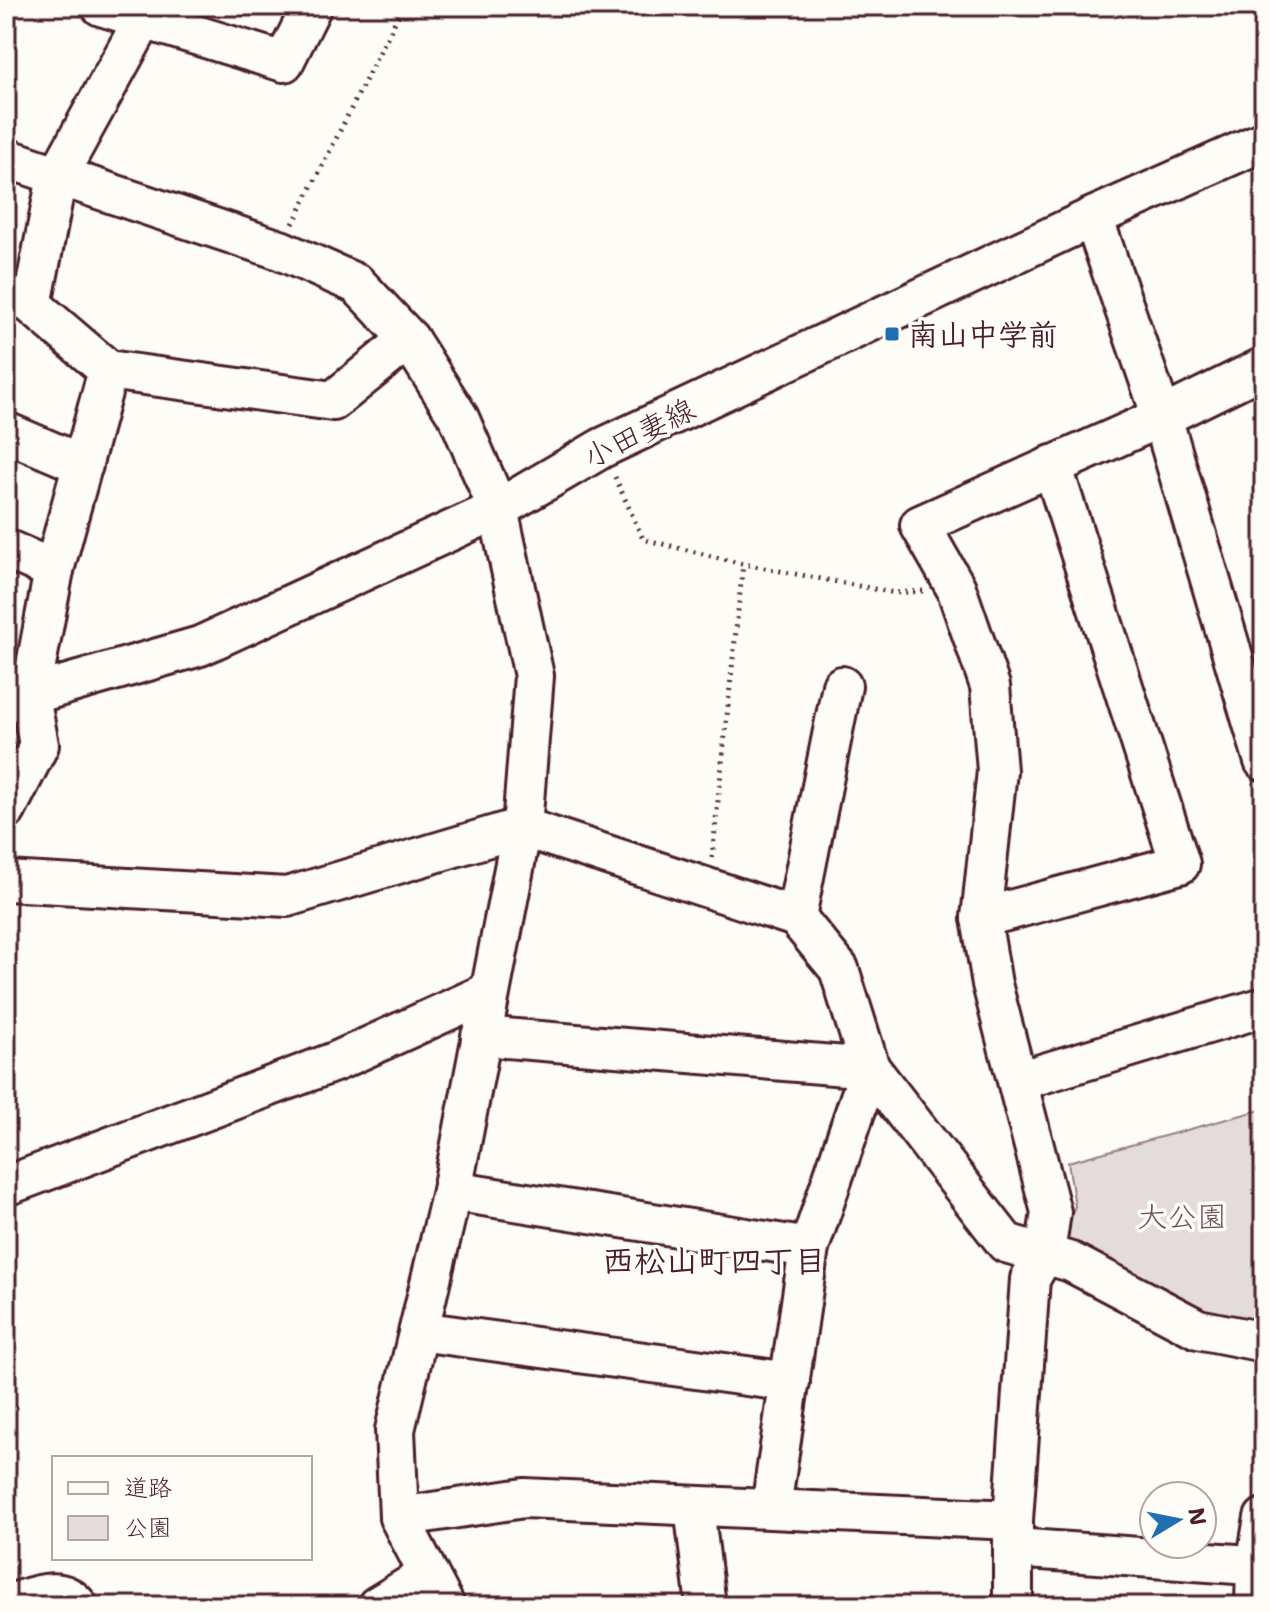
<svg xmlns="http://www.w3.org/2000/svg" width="1270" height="1612" viewBox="0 0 1270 1612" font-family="'Shantell Sans','Klee One',sans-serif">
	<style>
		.green { fill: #e3dcda; stroke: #967e82; stroke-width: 2 }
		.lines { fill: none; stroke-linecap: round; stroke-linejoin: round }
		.minor-casing { stroke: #4a1f2b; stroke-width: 44 }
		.path { stroke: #4a1f2b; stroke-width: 5; stroke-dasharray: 2 6; stroke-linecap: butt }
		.minor { stroke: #fdfcf7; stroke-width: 38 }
		.poi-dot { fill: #1f6fb2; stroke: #fdfcf7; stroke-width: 3 }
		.labels { text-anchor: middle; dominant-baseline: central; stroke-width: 7; stroke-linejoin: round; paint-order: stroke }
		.poi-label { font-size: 30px; font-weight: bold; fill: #4a1f2b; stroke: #fdfcf7; text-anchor: start }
		.street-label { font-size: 30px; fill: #4a1f2b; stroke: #fdfcf7 }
		.park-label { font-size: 30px; fill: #704e57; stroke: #fdfcf7 }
		.neighbourhood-label { font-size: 32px; font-weight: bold; fill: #4a1f2b; stroke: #fdfcf7 }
	</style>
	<rect width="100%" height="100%" fill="#fdfcf7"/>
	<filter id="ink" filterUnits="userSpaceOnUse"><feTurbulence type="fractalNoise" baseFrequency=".0125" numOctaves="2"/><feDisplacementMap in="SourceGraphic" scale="16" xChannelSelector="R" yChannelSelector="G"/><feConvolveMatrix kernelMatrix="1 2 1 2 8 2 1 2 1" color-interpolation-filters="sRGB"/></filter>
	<g filter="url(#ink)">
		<!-- green -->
		<path class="green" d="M1264,1109v223l-57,-13 -147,-74 15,-39 -7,-44z"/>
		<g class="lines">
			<!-- minor casing -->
			<g class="minor-casing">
				<g id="minor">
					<path d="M101,6l183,56 28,-56"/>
					<path d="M151,6l-94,171 -25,128 76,65 225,31 76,-62"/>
					<path d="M6,158l274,92 77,34 52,55 50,79 39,91 36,167 -12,151 -70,364 -57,239 4,87 46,89"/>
					<path d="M1093,217l69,200 102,344"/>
					<path d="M6,432l77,33"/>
					<path d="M6,549l48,21 54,-200"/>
					<path d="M6,702l194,-56 298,-137 104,-61 491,-231 171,-76"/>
					<path d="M6,810l33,-65 -9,-48 24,-127"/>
					<path d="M6,881l281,16 235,-70 274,90 43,52 31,99 136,175 65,19 127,67 66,13"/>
					<path d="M796,917l46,-231"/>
					<path d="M981,918l199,-54 -128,-399"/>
					<path d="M481,1036l389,32"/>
					<path d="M1018,1081l246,-74"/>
					<path d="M6,1186l331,-125 152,-69"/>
					<path d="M452,1191l357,57"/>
					<path d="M419,1331l371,51"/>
					<path d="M694,1507l12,99"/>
					<path d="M771,1508l38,-260 61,-180"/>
					<path d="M399,1517l125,-19 489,22"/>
					<path d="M1014,1548l250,18"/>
					<path d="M6,1605c25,-7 54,-23 72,1"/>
					<path d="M377,1606l49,-30"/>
					<path d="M1013,1606v-86l17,-241 15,-26 6,-41 -59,-228 -11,-66 16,-147 -7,-85 -34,-98 -36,-63 242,-108 102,-50"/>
					<path d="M1255,1606l1,-41 8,-47"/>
				</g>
			</g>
			<!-- path -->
			<g class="path">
				<path d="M293,224l110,-218"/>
				<path d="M615,477l28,62 100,25 152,29 28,-2"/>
				<path d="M712,858l31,-294"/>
			</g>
			<!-- minor -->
			<use href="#minor" class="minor"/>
		</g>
	</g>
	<!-- markers -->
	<rect class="poi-dot" x="884" y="326" width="16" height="16" rx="4"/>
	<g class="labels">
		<!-- poi labels -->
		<g class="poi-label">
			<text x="908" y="334">南山中学前</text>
		</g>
		<!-- street labels -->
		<g class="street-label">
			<text transform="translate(639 433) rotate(-26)">小田妻線</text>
		</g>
		<!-- park labels -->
		<g class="park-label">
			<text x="1182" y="1216">大公園</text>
		</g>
		<!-- neighbourhood labels -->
		<g class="neighbourhood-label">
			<text x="714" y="1260">西松山町四丁目</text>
		</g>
	</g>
	<!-- margin -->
	<rect width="1270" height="1612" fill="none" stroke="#fdfcf7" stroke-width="32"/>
	<rect x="16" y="16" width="1238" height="1580" fill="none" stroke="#4a1f2b" stroke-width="3" filter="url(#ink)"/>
	<!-- legend -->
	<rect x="52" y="1456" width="260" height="104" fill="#fdfcf7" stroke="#b5a4a5" stroke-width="2"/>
	<rect x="68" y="1482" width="40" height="12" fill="#fdfcf7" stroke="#b5a4a5" stroke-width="2"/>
	<text x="124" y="1496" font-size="24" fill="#4a1f2b">道路</text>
	<rect x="68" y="1516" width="40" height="24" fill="#e3dcda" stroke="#b5a4a5" stroke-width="2"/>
	<text x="124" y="1536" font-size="24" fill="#4a1f2b">公園</text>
	<!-- north arrow -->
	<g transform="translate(1178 1520) rotate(80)"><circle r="38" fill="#fdfcf7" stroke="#b5a4a5" stroke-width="2"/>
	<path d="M0-6L14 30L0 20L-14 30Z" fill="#1f6fb2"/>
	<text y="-12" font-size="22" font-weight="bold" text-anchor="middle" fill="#4a1f2b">N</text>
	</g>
</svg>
